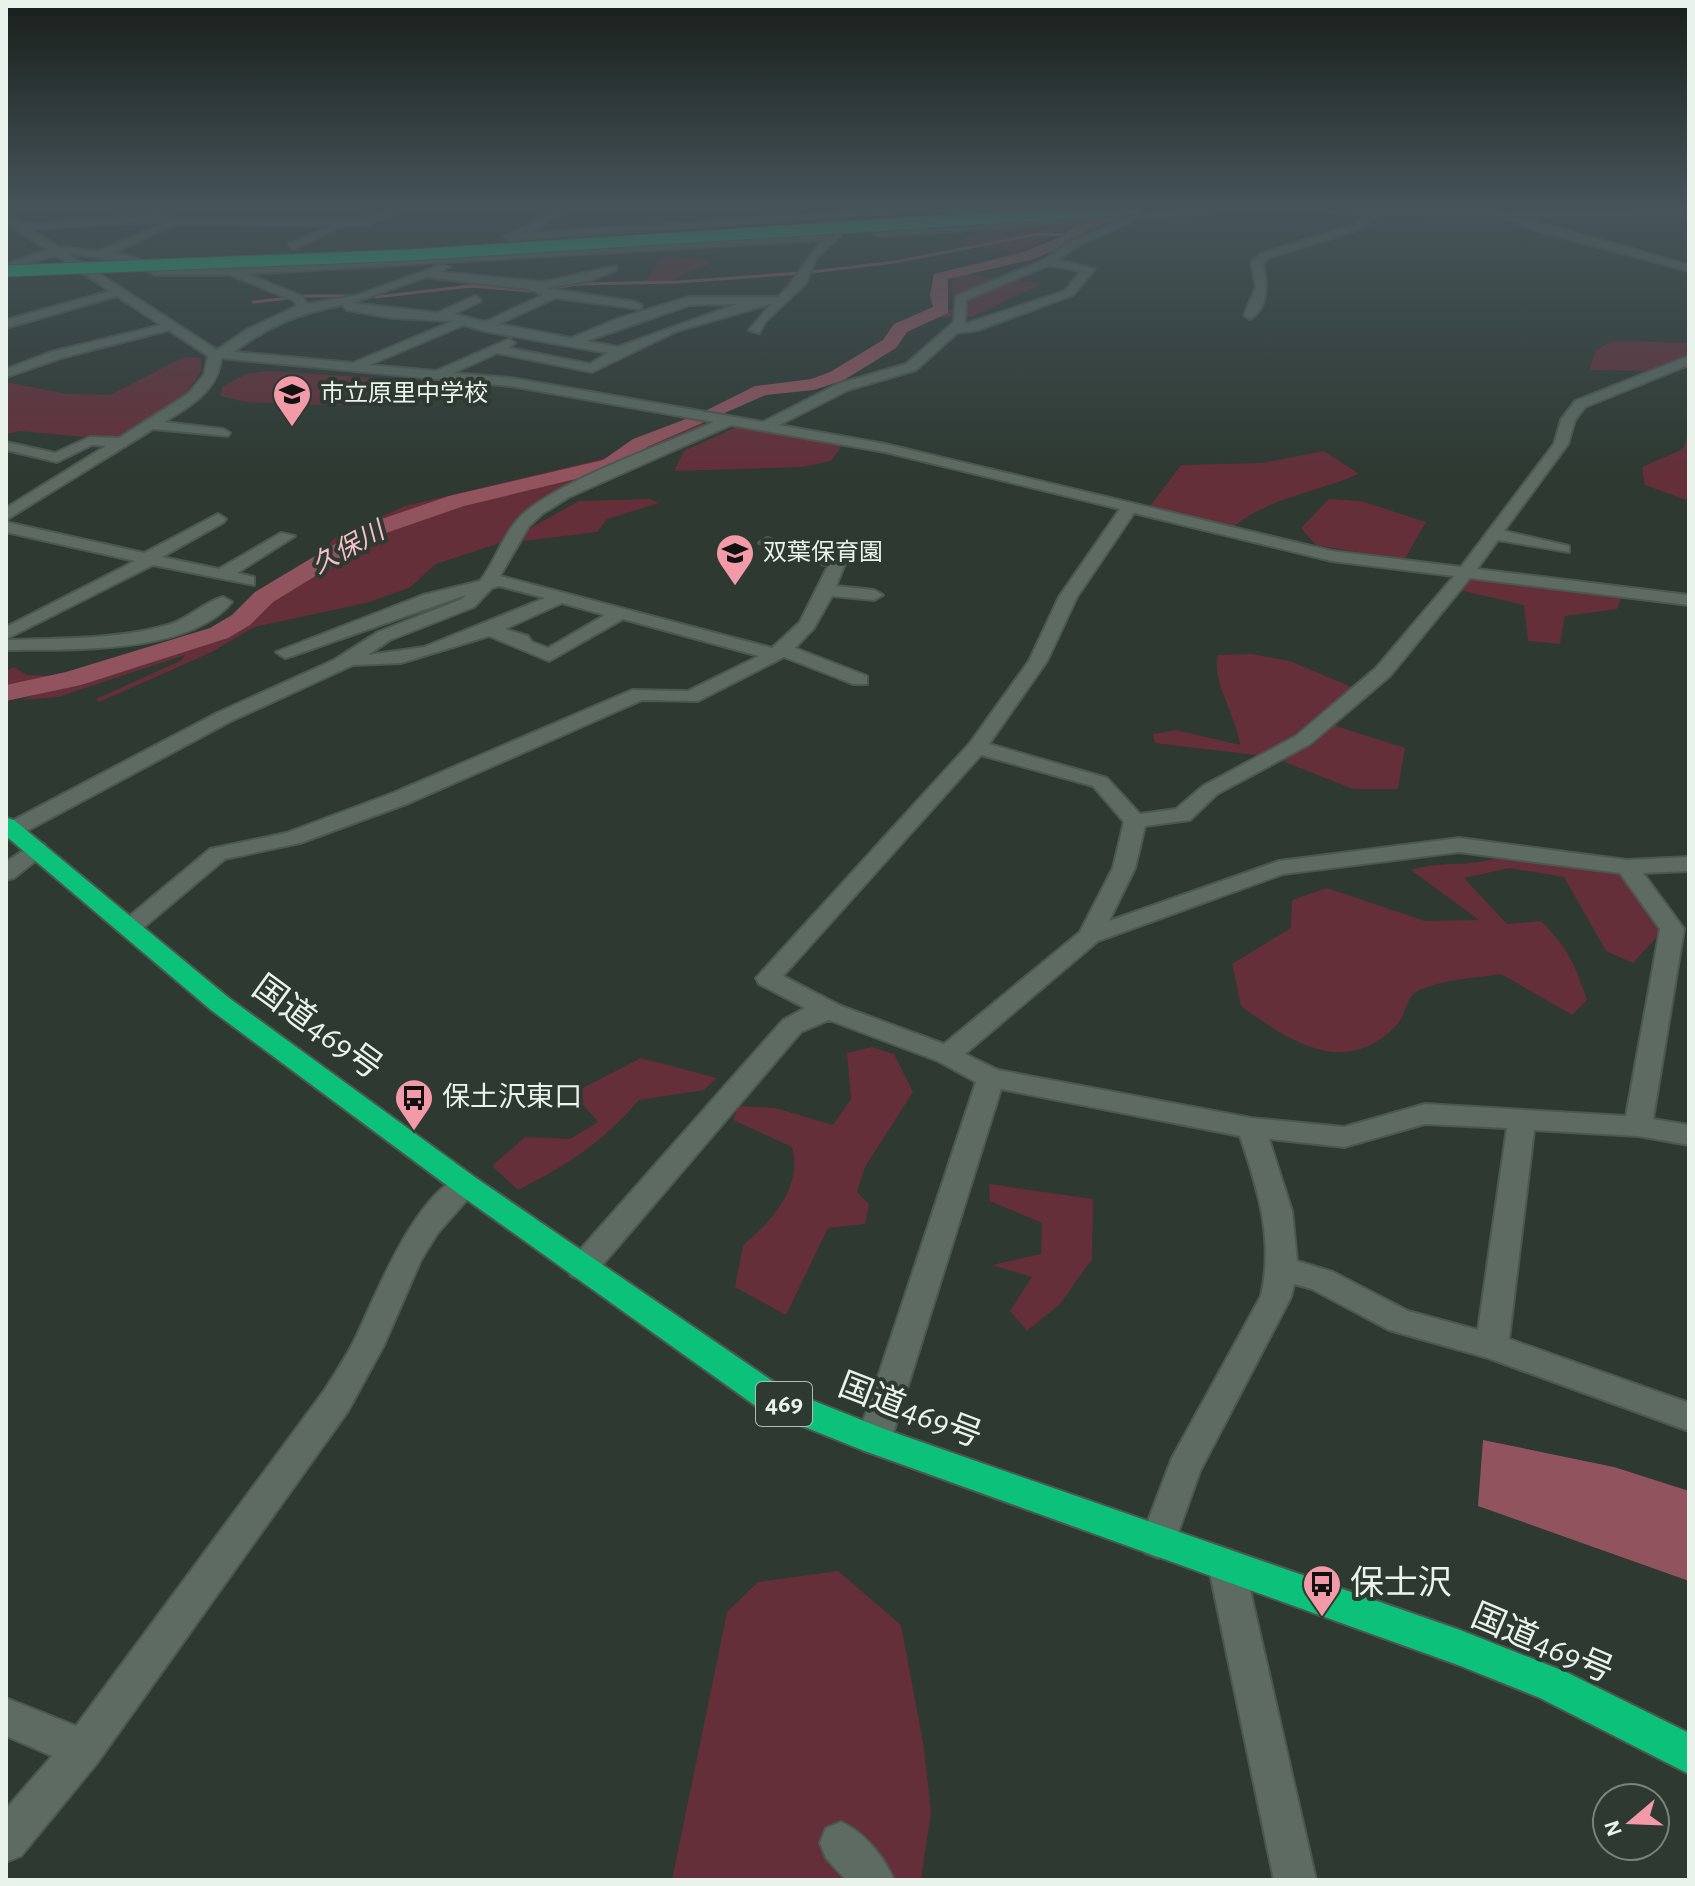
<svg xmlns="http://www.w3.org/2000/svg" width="1695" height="1886" viewBox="0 0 1695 1886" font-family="'Alegreya Sans','Noto Sans JP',sans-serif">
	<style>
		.green { fill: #642f39 }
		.water { fill: #91545e }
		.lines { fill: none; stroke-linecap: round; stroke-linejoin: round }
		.stream { stroke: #91545e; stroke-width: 3 }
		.river { fill: #91545e; fill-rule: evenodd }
		.minor-casing { stroke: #4c5750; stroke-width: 4 }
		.highway-casing { stroke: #4c5750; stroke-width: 4 }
		.minor { fill: #5d6b62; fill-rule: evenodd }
		.highway { fill: #0cc179; fill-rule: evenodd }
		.highway-bridge-casing { stroke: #4c5750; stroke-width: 13; stroke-linecap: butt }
		.highway-bridge { stroke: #0cc179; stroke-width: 11 }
		.labels { text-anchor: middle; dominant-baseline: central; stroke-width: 8; stroke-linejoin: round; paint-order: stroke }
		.far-poi-label { font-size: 24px; fill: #eaf2ec; stroke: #2d3931; text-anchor: start }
		.far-water-label { font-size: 26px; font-style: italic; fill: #f8bec6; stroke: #2d3931 }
		.shield { fill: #2d3931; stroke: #b1bab4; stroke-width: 2 }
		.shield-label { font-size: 26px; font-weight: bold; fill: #eaf2ec }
		.poi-label { font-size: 28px; fill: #eaf2ec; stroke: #2d3931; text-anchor: start }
		.near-street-label { font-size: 34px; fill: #eaf2ec; stroke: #2d3931 }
		.near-poi-label { font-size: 34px; fill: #eaf2ec; stroke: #2d3931; text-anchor: start }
	</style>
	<rect width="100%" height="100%" fill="#2d3931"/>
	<!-- green -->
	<g class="green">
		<path d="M1084,223l-68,30 -55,-10 20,-15z"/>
		<path d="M665,255l48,7 -44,19h-25c12,-7 11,-20 21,-26z"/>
		<path d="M964,273c26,7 51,4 77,11l-70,33h-31l13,-9 -2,-28z"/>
		<path d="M1618,341l71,2v11l-34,17 -65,-1c3,-20 9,-25 28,-29z"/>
		<path d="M184,357l17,1v14l-17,24 -68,44 -96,-9 -14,3v-52l61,12 43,1z"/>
		<path d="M268,371l154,10 -44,26 -132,-5 -25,-6 1,-9 24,-13z"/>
		<path d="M689,421l23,4 -136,61 -70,55 -70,23 -27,24 -43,15 -112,24 -44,26 -111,49 -3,-3 86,-39 3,-5 -127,42 -35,3 26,-12 -43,-4v-13l8,-4 13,8 59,2 125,-38 24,-18 19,-23 57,-29 23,-31 71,-32 214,-51 18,-13z"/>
		<path d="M737,427l91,12 13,8 -10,14 -28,6 -129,4 10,-20z"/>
		<path d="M1689,432v69l-44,-16 -3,-18 41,-18z"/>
		<path d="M1324,451l35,23c-44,19 -89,23 -126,53l-85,-18 33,-44 81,-2z"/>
		<path d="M650,499l9,4 -52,16 -10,13 -74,9 4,-11 52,-29z"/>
		<path d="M1329,499l32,2 65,21 -22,38 -88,-15 -15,-17z"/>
		<path d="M1471,577l151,19 -5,13 -52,7 -5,28 -32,-3 -4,-36 -65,-15z"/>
		<path d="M1251,654l39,7 64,27 -14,21 -4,17 69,22 -7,41h-45l-81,-32 -117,-14 -2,-9 23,-4 64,15c-3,-27 -29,-64 -22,-90z"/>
		<path d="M1498,858l44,2 84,13 37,57 -30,33 -27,-12 -42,-74 -54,-9 -46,10 43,46 34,-3c27,27 34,43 46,79l-15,15 -71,-41c-25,4 -55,5 -79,15 -17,6 -14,22 -23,33 -51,59 -110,19 -158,-16l-9,-42 59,-36 1,-28 35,-12 98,33 54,-1 -68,-50c30,-9 55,-3 87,-12z"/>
		<path d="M872,1047l22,7 19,38 -48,75 -8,25 12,12 -4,20 -37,4 -42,87 -51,-28 8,-42c29,-24 60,-58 49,-98l-59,-27 5,-14 37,2 58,17 18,-26 -4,-46z"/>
		<path d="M641,1058l76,20 -13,12 -65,10c-37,43 -70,64 -121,90l-26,-24 33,-29 45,2 28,-17 -25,-29z"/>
		<path d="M989,1184l104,15 -1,60 -32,45 -33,27 -17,-20 22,-34 -40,-12 49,-11 1,-31 -52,-22z"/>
		<path d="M838,1571l63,54 23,123 7,64 -10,68h-249l55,-268 31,-30z"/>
	</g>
	<!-- water -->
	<path class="water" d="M1483,1440l131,27 75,24v90l-211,-75z"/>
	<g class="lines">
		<!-- stream -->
		<g class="stream">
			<path d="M811,272l84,-10 143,-28 33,1"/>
			<path d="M545,289l33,-5 100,-2 123,-9"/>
			<path d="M302,296h50"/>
			<path d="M376,297l95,-11 61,5"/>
			<path d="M253,302l36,-4"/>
		</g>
		<!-- river -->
		<path class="river" d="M1122,209h22l-56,21 -18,13 -36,16 -86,20v34l-41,19 -11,16 -52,32 -30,10 -48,5 -119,52 -17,16 -13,6 -153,37 -78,27 -113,69 -23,23 -22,13 -147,47 -75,16v-16l60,-13 144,-44 22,-13 23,-23 115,-69 79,-27 154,-36 30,-21 66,-25 56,-28 56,-7 19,-7 53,-32 11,-16 39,-17 -3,-12 4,-21 90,-22 36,-15 18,-13z"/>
		<!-- minor casing -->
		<g class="minor-casing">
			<g id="minor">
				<path d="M155,209h13l-11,8 17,1 187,2 30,-11h15l-40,16 -23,1 -50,23 -4,-5 41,-18 -153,-2 -65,29 22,4 24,12h73l610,-38v4l-25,24 -10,24 -41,39 -6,11 -10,-3 22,-26 -94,27 -85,41 -95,-19 -44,20 58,5 252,44 75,-38 68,-20 48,-42 2,-26 88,-36 25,-18 65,-28 63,-5h301l13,5 5,-3 173,-1v6l-169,1 169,48v6l-147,-39 -44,-16 -120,-2 -17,15 -93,29 -5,6c4,18 6,44 -13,55l-6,-4 12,-28 -5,-24 9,-9 93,-29 14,-11 -121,-4 -110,10 -59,26 -20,14 38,9 -22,26 -95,35 -21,3 -41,37 -68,20 -69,35 106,19 447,107 129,16 93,-123 7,-24 14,-19 114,-45v9l-104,42 -10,13 -7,24 -64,87 65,15v6l-71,-12 -21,29 212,26v10l-219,-27 -80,98 -80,68 -93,50 -27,26 -45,6 -10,42 -26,53 170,-60 180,-23 168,22 62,-3v14l-46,2 41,56 -31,190 36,6v20l-51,-9 -104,-6 -25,209 180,64v28l-201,-73 -99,-28 -77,-41 -18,-5 -3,13 -91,174 -29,82 -13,5 -13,-5 -5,-11 32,-84 89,-162c13,-56 -3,-107 -21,-160l-239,-47 -110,351 -5,10 -12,4 -12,-4 -5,-10 119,-358 -38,-21 -109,-41 -28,12 -208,244 -11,4 -11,-4 -4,-8 4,-8 212,-240 22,-12 -46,-24 -3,-6 214,-235 59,-82 30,-64 61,-88 -235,-57 -154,-27 -162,72 -27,17 -13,12 -29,50 272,72 28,-26 28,-56 -69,-23 8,-5 76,22 2,4 -9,22 38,4 9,5 -9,5 -42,-4 -18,32 -19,20 72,28v8h-14l-69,-27 -86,44 -56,-1 -233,103 -109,40 -75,16 -88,74h-16l-4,-5 4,-5 89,-74 76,-16 107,-40 239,-103 56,1 71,-35 -136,-37 -74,42 -60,-25 -88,27 -48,2 -122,56 -210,113h-15v-10l211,-111 117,-53 44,-28 84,-33 4,-4 -174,61 -7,2 -9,-6 147,-57 57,-14c15,-19 23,-46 39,-63 35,-36 146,-74 195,-96l-203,-36 -290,-28c-2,32 -32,49 -57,64l59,7 7,4 -2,3 -75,-7 -147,91v-12l100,-62 -14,-1 -35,17 -51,-12v-8l49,11 35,-16 29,1 69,-44 16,-19 4,-19 -39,-26 -108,28 -55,19v-8l45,-17 110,-27 -44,-29 -111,32v-8l104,-29 -55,-36 -49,16v-7l42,-14 -42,-27v-8l16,9 122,-8zM146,222l20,1 -67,28 -41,-4 -27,-18zM824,240c-19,18 -26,39 -46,57h-89l-72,22 -46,19 -72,-14 56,-26 85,11 2,-3 -6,-4 -90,-14 46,-8 24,-10v-4l-73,16 -103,-10 10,-5 -6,-3 -86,31 -51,9 -5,-8 -55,-22zM67,253l60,9 29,13h74l63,25 4,6 -49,23 -31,21zM1049,265l32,6 -16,20 -100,33 1,-24zM426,277l102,12 15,6 -58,27 -31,-8 25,-12 2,-2 -6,-4 -38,17 -85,-10zM737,304l-119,43 -32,-6 104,-36zM342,305l5,5 46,8 60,3 -100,42 -119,-11c34,-26 66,-39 108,-47zM464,325l20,6 124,22 -18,11 -81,-16 6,-5 -6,-4 -73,32 -67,-6zM1134,513l198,48 122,15 -78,92 -80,68 -93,50 -27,23 -36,5 -33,-36 -118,-34 58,-83 30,-64zM499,586l46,12 -121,49 -56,8 22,-15 84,-33 18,-19zM562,603l43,12 -57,33 -16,-6 -4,-6 -23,-7zM981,755l112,31 31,36 -11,46 -33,64 -136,112 -103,-38 -58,-30zM1459,852l161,21 40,56 -34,187 -201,-12 -81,23 -93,-9 -253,-48 -33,-16 133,-113 185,-67zM1425,1124l82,4 -29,202 -70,-19 -75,-39 -36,-11 -5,-50 -23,-72 75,8z"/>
				<path d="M558,209h13l-43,24 365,-24h57l-441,31 -5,-3z"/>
				<path d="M1097,216l4,5 -222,15 -5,-3z"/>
				<path d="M218,514l8,5 -2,3 -62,35 57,12 62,-36 14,3 -58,37 17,4v8l-101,-20 -147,74v-12l129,-66 -129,-29v-10l138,31z"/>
				<path d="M223,597l9,5c-44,53 -163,47 -226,48v-10c54,-2 110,0 162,-15 20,-6 36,-23 55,-28z"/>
				<path d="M36,842l8,2 3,5 -3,5 -30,24 -8,2v-18z"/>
				<path d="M466,1174l10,4 4,7 -43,49 -16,26 -37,85 -36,66 -251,352 -76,93 -15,6v-53l46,-53 -46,-20v-38l70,28 248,-335c11,-18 23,-35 32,-54 21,-44 60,-147 110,-163z"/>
				<path d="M1227,1551l13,5 5,12 71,312h-42l-65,-312 5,-12z"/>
				<path d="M841,1822c23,10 43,35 53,58h-48l-20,-22 -6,-15 6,-15z"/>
			</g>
		</g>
		<!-- highway casing -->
		<g class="highway-casing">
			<path id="highway" d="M6,818l8,2 215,178 247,180 308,211 100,40 576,201 106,42 123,61v41l-149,-76 -82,-33 -596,-215 -102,-41 -304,-217 -245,-182 -205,-174z"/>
		</g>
		<!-- minor -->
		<use href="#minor" class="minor"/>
		<!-- highway -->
		<use href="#highway" class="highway"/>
		<!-- highway-bridge casing -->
		<g class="highway-bridge-casing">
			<path id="highway-bridge" d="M6,271l404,-16 724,-46"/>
		</g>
		<!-- highway-bridge -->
		<use href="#highway-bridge" class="highway-bridge"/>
	</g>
	<!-- sky -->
	<linearGradient id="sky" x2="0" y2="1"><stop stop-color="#191f1b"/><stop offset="0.44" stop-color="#46545a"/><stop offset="1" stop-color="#46545a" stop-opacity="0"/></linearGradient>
	<rect width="1695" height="473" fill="url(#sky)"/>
	<!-- icons -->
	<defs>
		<g id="school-pin" transform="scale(2)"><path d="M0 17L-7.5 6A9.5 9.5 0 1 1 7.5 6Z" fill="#f39aa8" stroke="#2d3931"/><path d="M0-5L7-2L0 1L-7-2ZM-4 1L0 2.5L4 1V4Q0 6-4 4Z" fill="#111"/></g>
		<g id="bus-pin" transform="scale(2)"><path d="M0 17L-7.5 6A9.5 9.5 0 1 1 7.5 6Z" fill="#f39aa8" stroke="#2d3931"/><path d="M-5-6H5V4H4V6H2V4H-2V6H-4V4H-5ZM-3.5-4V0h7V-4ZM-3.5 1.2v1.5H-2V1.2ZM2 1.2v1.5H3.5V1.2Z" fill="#111"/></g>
	</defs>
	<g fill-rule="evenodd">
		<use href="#school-pin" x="292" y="394"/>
		<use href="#school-pin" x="735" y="553"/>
		<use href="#bus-pin" x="414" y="1098"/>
		<use href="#bus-pin" x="1322" y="1584"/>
	</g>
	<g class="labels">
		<!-- far-poi labels -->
		<g class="far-poi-label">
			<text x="320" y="394">市立原里中学校</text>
			<text x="763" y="553">双葉保育園</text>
		</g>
		<!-- far-water labels -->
		<g class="far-water-label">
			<text transform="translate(348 548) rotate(-29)">久保川</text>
		</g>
		<!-- shield labels -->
		<rect class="shield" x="756" y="1382" width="56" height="44" rx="6"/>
		<g class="shield-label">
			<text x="784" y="1404">469</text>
		</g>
		<!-- poi labels -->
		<g class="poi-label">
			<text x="442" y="1098">保土沢東口</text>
		</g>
		<!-- near-street labels -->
		<g class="near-street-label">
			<text transform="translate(317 1028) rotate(36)">国道469号</text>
			<text transform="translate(910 1411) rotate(21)">国道469号</text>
			<text transform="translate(1542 1644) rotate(23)">国道469号</text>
		</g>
		<!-- near-poi labels -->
		<g class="near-poi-label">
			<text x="1350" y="1584">保士沢</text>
		</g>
	</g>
	<!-- border -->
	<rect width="1695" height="1886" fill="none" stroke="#eaf2ec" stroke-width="16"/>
	<!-- north arrow -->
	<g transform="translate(1631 1822) rotate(251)"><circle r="38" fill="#2d3931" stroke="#79837c" stroke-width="2"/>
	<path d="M0-6L14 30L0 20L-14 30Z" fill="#f39aa8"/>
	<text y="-12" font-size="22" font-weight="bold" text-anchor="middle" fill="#eaf2ec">N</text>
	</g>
</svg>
